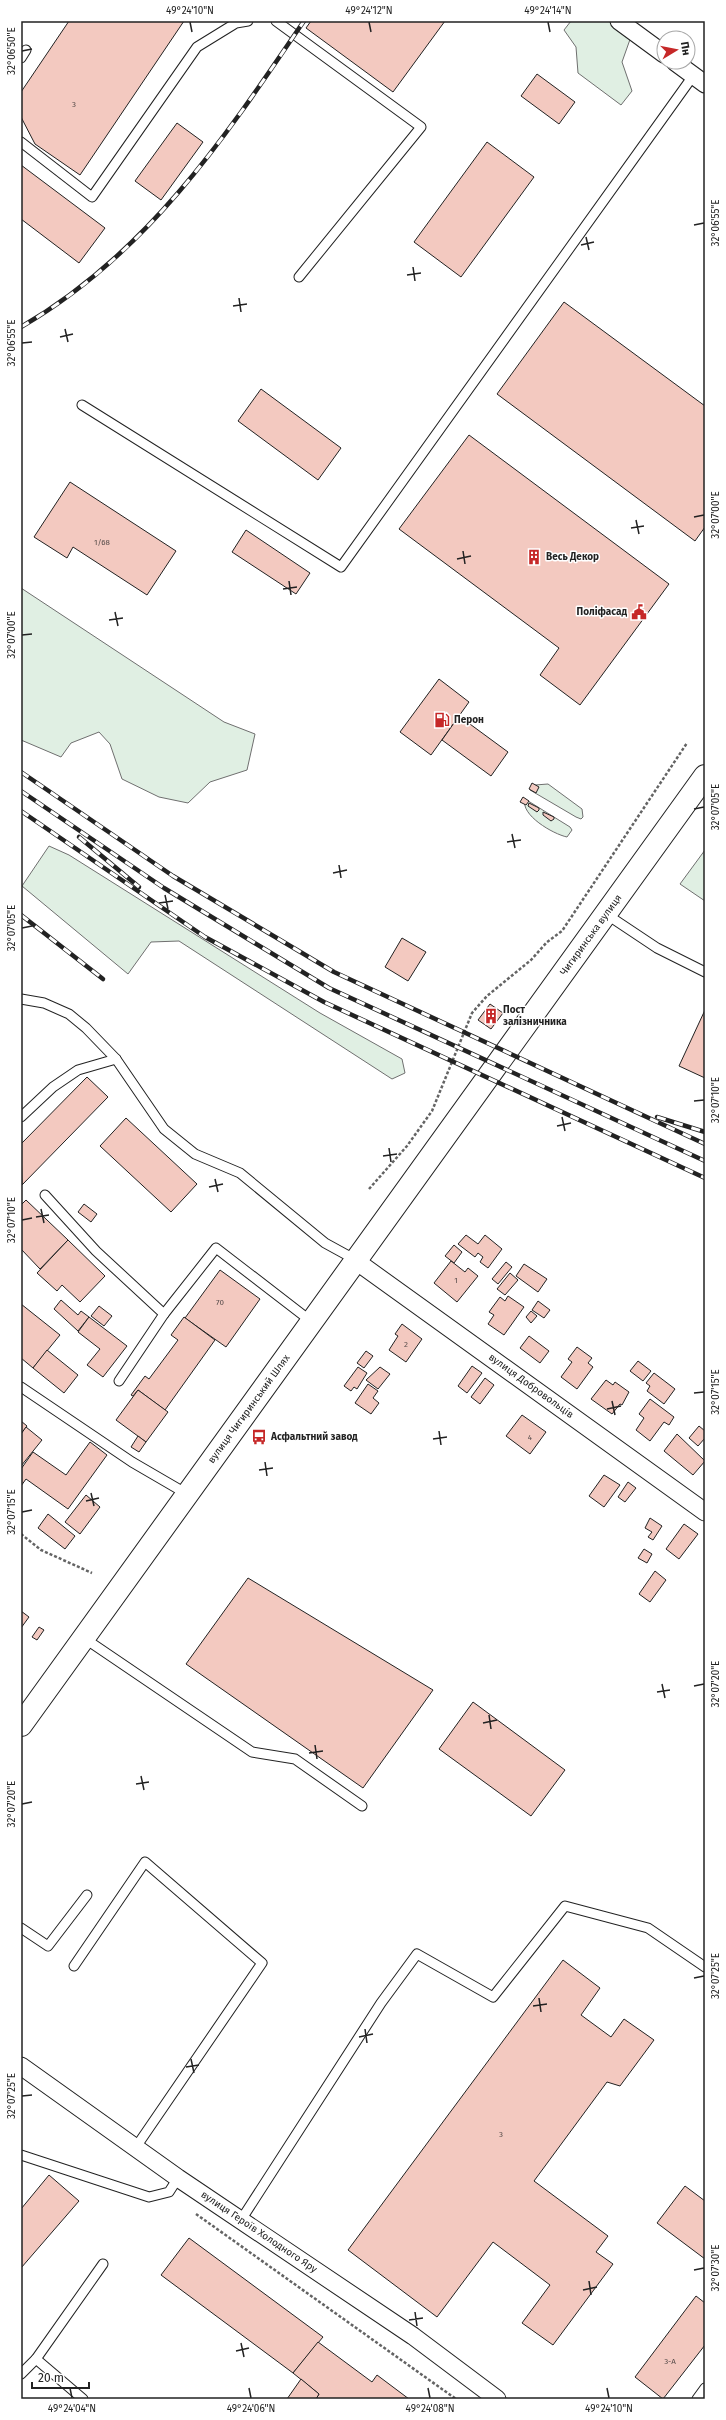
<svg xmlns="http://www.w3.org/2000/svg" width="726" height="2420" viewBox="0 0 726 2420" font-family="'Fira Sans',sans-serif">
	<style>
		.green { fill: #e0efe3; stroke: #6f6f6f }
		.building { fill: #f3c9c0; stroke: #222 }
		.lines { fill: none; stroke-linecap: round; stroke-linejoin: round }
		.lane-casing { stroke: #222; stroke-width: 11 }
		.street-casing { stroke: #222; stroke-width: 19 }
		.secondary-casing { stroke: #222; stroke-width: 24 }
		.path { stroke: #646464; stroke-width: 2.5; stroke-dasharray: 3 2; stroke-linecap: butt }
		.lane { stroke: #fff; stroke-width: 9 }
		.street { stroke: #fff; stroke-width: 17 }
		.secondary { stroke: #fff; stroke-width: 22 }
		.rail-casing { stroke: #222; stroke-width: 4.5 }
		.rail { stroke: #fff; stroke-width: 3; stroke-dasharray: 9; stroke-linecap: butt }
		.ticks { fill: none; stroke: #222; stroke-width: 1.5 }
		.labels { text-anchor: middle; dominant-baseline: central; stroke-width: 3; stroke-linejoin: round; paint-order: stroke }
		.number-label { font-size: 8px; fill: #564c4a }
		.poi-label { font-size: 10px; font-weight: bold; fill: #222; stroke: #fff; text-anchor: start }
		.street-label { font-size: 10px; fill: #222; stroke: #fff }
		.neatline { fill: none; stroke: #222; stroke-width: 1.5 }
		.ticks-label { font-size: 10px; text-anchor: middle; fill: #222 }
	</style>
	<rect width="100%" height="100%" fill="#fff"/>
	<!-- green -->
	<g class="green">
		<path d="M571,21h48l14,10 -11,31 10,29 -11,14 -43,-32 -2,-26 -12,-17z"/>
		<path d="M21,588l203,134 31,12 -8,36 -37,12 -22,21 -29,-6 -37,-18 -12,-35 -11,-12 -28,11 -10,14 -40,-17z"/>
		<path d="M548,784l34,25 1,8 -2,2 -5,-2 -46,-27 5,-5z"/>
		<path d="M525,799l45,28 2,3 -5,7c-14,-3 -47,-22 -42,-38z"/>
		<path d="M49,846l20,9 251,158 82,46 3,14 -13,6 -213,-138 -28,1 -23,32 -106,-88z"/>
		<path d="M705,850v51l-25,-17z"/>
	</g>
	<!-- building -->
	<g class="building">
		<path d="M69,21h115l-104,154 -45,-31 -14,-27v-25z"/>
		<path d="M311,21h134l-52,71 -87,-64z"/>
		<path d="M537,74l38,28 -16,22 -38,-28z"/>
		<path d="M177,123l26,19 -42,58 -26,-19z"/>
		<path d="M487,142l47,35 -73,100 -47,-35z"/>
		<path d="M21,165l84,63 -26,35 -58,-44z"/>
		<path d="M564,302l141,104v121l-10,14 -198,-147z"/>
		<path d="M261,389l80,59 -23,32 -80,-59z"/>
		<path d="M469,435l200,149 -89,121 -40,-30 19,-27 -160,-119z"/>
		<path d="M70,482l106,69 -29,44 -74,-48 -6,11 -33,-21z"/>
		<path d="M246,530l64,43 -14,21 -64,-42z"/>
		<path d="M439,679l30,23 -38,53 -31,-23z"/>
		<path d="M459,716l49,36 -17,24 -49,-36z"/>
		<path d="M532,783l7,4 -3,6 -7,-4z"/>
		<path d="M523,797l6,4 -3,4 -6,-3z"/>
		<path d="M529,803l10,5v2l-2,2 -9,-6z"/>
		<path d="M543,812l11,5v2l-3,2 -8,-6z"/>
		<path d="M402,938l24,14 -18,29 -23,-14z"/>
		<path d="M490,1004l13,9 -12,16 -13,-9z"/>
		<path d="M705,1010v68l-26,-12z"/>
		<path d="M87,1077l21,20 -86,88 -1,-41z"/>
		<path d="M126,1118l71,66 -26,28 -71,-66z"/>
		<path d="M26,1200l42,40 -28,29 -19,-20v-44z"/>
		<path d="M84,1204l13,10 -6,8 -13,-10z"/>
		<path d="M466,1235l12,9 7,-9 17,14 -14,19 -8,-6 3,-5 -5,-4 -3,4 -17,-13z"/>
		<path d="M68,1240l37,36 -25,26 -18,-17 -5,6 -20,-18z"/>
		<path d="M454,1245l8,7 -8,11 -9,-7z"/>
		<path d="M451,1261l14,11 3,-4 10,8 -21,26 -23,-19z"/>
		<path d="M506,1262l6,5 -14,17 -6,-5z"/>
		<path d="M524,1264l23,15 -9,13 -22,-16z"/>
		<path d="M220,1270l40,29 -34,48 -41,-29z"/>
		<path d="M510,1273l8,7 -13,15 -8,-6z"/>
		<path d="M508,1296l16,11 -20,28 -16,-11 6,-9 -5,-3 11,-15 5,4z"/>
		<path d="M61,1300l17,15 3,-4 8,6 -11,14 -24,-22z"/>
		<path d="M538,1301l12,9 -6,8 -12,-8z"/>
		<path d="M21,1304l39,31 -27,33 -12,-10z"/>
		<path d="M99,1306l13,10 -8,10 -13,-10z"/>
		<path d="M531,1311l6,5 -6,7 -5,-6z"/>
		<path d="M89,1317l38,29 -24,31 -16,-12 13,-16 -22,-17z"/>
		<path d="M184,1317l31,23 -50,70 -27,-20 -5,6 -2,-1 14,-19 4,3 29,-39 -7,-5z"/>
		<path d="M402,1324l20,15 -16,23 -17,-12 9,-14 -3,-2z"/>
		<path d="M529,1336l20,15 -9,12 -20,-15z"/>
		<path d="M577,1347l15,11 -4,5 5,4 -16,22 -16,-12 11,-15 -4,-3z"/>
		<path d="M47,1350l31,25 -14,18 -31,-25z"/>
		<path d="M366,1351l7,5 -9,12 -7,-5z"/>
		<path d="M638,1361l13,10 -8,10 -13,-10z"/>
		<path d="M472,1366l10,7 -15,20 -9,-7z"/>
		<path d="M358,1367l9,6 -10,16 -3,-2 -3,4 -7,-5z"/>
		<path d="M380,1367l10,7 -12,15 -12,-9z"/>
		<path d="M654,1373l21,16 -11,15 -17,-13 3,-5 -4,-3z"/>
		<path d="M485,1378l9,7 -14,19 -9,-7z"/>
		<path d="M606,1380l7,5 2,-3 14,10 -7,13 -2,-1 -8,10 -21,-15z"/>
		<path d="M368,1384l10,7 -5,7 6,5 -8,11 -16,-11z"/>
		<path d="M138,1390l30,22 -22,30 -30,-22z"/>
		<path d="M650,1399l24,18 -5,8 -5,-3 -14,19 -14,-11 8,-12 -5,-4z"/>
		<path d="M522,1415l24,17 -16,22 -24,-18z"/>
		<path d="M21,1421l6,5 -6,8z"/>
		<path d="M699,1426l6,5v7l-7,8 -9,-8z"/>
		<path d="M26,1427l16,13 -21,26v-32z"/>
		<path d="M677,1434l28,27 -12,14 -29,-24z"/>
		<path d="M138,1436l8,6 -7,10 -8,-5z"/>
		<path d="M90,1442l17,13 -39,54 -42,-30 -5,7v-17l12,-17 33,23z"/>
		<path d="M604,1475l16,10 -16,22 -15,-11z"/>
		<path d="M628,1482l8,6 -11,14 -7,-5z"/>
		<path d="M86,1495l14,12 -20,27 -15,-12z"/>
		<path d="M48,1514l27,22 -10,13 -27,-21z"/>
		<path d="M650,1518l12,8 -9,14 -5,-3 4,-5 -7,-4z"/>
		<path d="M684,1524l14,10 -19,25 -13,-10z"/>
		<path d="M644,1549l8,5 -5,9 -9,-5z"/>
		<path d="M655,1571l11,9 -16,22 -11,-8z"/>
		<path d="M248,1578l185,112 -70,98 -177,-124z"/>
		<path d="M21,1611l8,6 -8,11z"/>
		<path d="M39,1627l5,3 -7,10 -5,-3z"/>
		<path d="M473,1702l92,68 -34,46 -92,-67z"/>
		<path d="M563,1960l37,28 -19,27 30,22 13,-18 30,21 -34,46 -13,-4 -73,99 74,55 -12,16 17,12 -60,81 -31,-22 28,-38 -57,-43 -56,75 -89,-67z"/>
		<path d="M49,2175l30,26 -58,67v-59z"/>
		<path d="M685,2186l20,15v58l-48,-36z"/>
		<path d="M189,2238l134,99 -30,36 -132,-98z"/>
		<path d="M696,2296l9,7v42l-42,54 -28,-22z"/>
		<path d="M318,2342l54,40 5,-7 32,24h-93l3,-5 -26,-21z"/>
		<path d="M301,2379l18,15 -3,5h-29z"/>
	</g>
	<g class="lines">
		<!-- lane casing -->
		<g class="lane-casing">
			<g id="lane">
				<path d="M276,21l145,106 -122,150"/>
				<path d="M21,58l5,-8"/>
				<path d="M21,142l71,55 105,-150 39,-24 12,-2"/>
				<path d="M82,405l259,162 352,-491"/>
				<path d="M606,914l51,34 48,24"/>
				<path d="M21,999l23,4 25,11 17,14 30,31 48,70 31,25 45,19 85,70 31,17"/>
				<path d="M21,1117l32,-30 25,-17 38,-11"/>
				<path d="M45,1195l51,56 68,63 52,-66 96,74"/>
				<path d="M119,1381l45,-67"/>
				<path d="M21,1387l111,75 55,32"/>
				<path d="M84,1638l168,114 43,7 67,47"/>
				<path d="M21,1928l27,18 39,-51"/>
				<path d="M74,1966l71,-104 117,101 -126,184"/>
				<path d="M21,2155l128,42 20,-5 9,-14"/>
				<path d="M241,2220l140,-217 36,-49 76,43 72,-91 83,22 57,39"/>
				<path d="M36,2359l47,40"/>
				<path d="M21,2374l15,-15 67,-95"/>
				<path d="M697,2399l8,-11"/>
			</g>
		</g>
		<!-- street casing -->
		<g class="street-casing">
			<g id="street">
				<path d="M619,21l45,33"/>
				<path d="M675,62l30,22"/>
				<path d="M356,1261l349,251"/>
				<path d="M21,2066l157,112 235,158 84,63"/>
			</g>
		</g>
		<!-- secondary casing -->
		<g class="secondary-casing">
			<path id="secondary" d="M21,1725l684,-949"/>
		</g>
		<!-- path -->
		<g class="path">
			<path d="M369,1189l38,-43 25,-35 40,-98 15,-17 44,-36 16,-18 15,-11 125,-188"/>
			<path d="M21,1534l20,16 51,23"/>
			<path d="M196,2214l260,185"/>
		</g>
		<!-- lane -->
		<use href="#lane" class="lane"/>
		<!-- street -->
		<use href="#street" class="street"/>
		<!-- secondary -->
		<use href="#secondary" class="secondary"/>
		<!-- rail casing -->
		<g class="rail-casing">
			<g id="rail">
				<path d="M21,327c126,-73 203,-188 283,-306"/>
				<path d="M21,772l152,104 161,96 371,172"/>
				<path d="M21,791l143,97 165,100 376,173"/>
				<path d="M21,811l184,126 119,65 381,176"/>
				<path d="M79,837l60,50"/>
				<path d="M21,915l82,64"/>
				<path d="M657,1117l48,15"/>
			</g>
		</g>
		<!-- rail -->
		<use href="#rail" class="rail"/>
	</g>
	<!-- ticks -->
	<path class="ticks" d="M190,22l2,10M369,22l2,10M548,22l2,10M22,51l10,-2M694,225l10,-2M586,237l3,13M581,245l13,-3M413,267l2,14M407,275l14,-2M239,298l2,14M233,306l14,-2M65,329l3,13M60,337l13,-3M22,343l10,-1M694,517l10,-2M636,520l3,14M631,528l13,-2M463,551l2,13M457,559l14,-3M289,581l2,14M283,589l14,-2M115,612l3,14M109,620l14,-2M22,635l10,-1M694,809l10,-2M512,834l3,14M507,842l14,-2M339,865l2,13M333,873l14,-3M165,895l3,14M159,903l14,-2M22,928l10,-2M694,1101l10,-1M562,1117l3,14M557,1126l14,-3M389,1148l2,14M383,1156l14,-2M215,1179l3,13M209,1187l14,-3M41,1209l3,14M36,1217l13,-2M22,1220l10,-2M694,1393l10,-1M612,1401l3,14M607,1409l14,-3M439,1431l2,14M433,1439l14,-2M265,1462l2,14M259,1470l14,-2M91,1493l3,13M86,1501l13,-3M22,1512l10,-2M662,1684l3,14M694,1686l10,-2M657,1692l13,-2M489,1715l2,14M483,1723l14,-3M315,1745l2,14M309,1753l14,-2M141,1776l3,14M136,1784l13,-2M22,1804l10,-2M694,1978l10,-2M539,1998l2,14M533,2006l14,-2M365,2029l2,14M359,2037l14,-3M191,2059l3,14M186,2067l13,-2M22,2096l10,-1M694,2270l10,-2M589,2281l2,14M583,2290l14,-3M415,2312l2,14M409,2320l14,-2M241,2343l3,14M236,2351l13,-3M70,2388l2,10M249,2388l2,10M428,2388l2,10M607,2388l2,10"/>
	<!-- icons -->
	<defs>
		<g id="building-bare" transform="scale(1.2)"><path d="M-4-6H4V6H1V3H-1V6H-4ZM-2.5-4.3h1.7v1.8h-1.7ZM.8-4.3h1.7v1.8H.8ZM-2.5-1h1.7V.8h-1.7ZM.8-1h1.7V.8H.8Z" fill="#c62828" stroke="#fff" stroke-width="2.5" paint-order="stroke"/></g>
		<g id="civic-bare" transform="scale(1.2)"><path d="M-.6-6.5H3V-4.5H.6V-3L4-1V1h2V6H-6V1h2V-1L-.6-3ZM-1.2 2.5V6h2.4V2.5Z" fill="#c62828" stroke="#fff" stroke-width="2.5" paint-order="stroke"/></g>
		<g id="fuel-bare" transform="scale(1.2)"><path d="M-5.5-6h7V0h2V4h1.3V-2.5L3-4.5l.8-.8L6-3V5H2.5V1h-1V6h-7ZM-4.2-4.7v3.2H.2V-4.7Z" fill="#c62828" stroke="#fff" stroke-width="2.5" paint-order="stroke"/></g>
		<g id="bus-bare" transform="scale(1.2)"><path d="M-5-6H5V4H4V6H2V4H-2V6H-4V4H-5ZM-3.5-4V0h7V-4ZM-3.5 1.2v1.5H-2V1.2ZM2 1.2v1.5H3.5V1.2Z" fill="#c62828" stroke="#fff" stroke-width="2.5" paint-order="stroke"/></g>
	</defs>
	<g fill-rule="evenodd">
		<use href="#building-bare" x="534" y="557"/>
		<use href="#civic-bare" x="639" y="612"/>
		<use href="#fuel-bare" x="442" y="720"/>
		<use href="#building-bare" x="491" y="1016"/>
		<use href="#bus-bare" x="259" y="1437"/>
	</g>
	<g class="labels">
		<!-- number labels -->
		<g class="number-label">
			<text x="74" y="104">3</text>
			<text x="102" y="542">1/68</text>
			<text x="456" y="1280">1</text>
			<text x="220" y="1302">70</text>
			<text x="406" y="1344">2</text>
			<text x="530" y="1437">4</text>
			<text x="501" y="2134">3</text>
			<text x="670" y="2361">3-А</text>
		</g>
		<!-- poi labels -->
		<g class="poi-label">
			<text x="546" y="557">Весь Декор</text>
			<text x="627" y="612" text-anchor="end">Поліфасад</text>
			<text x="454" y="720">Перон</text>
			<text x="503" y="1010">Пост<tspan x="503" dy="12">залізничника</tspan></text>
			<text x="271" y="1437">Асфальтний завод</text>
		</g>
		<!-- street labels -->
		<g class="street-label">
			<text transform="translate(591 935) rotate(-54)">Чигиринська вулиця</text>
			<text transform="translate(531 1386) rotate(36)">вулиця Добровольців</text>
			<text transform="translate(249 1409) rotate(-54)">вулиця Чигиринський Шлях</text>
			<text transform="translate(259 2232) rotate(34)">вулиця Героїв Холодного Яру</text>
		</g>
	</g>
	<!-- border -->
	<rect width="726" height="2420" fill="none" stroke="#ffffff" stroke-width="44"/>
	<!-- north arrow -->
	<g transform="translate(676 50) rotate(80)"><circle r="19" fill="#ffffff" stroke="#a7a7a7"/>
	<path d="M0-3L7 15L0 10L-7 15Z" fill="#c62828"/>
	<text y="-6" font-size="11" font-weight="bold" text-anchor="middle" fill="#222222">Пн</text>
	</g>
	<!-- scale -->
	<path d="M32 2382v6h57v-6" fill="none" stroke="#222222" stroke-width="2"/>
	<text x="38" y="2382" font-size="12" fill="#222222" stroke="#ffffff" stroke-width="3" paint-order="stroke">20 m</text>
	<rect x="22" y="22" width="682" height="2376" class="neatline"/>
	<g class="ticks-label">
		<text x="190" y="14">49°24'10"N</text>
		<text x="369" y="14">49°24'12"N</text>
		<text x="548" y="14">49°24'14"N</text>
		<text transform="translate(11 51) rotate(-90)" y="4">32°06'50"E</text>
		<text transform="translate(715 223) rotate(-90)" y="4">32°06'55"E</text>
		<text transform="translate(11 343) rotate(-90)" y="4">32°06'55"E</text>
		<text transform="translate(715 515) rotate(-90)" y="4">32°07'00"E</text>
		<text transform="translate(11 635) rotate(-90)" y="4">32°07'00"E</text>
		<text transform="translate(715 807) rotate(-90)" y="4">32°07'05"E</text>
		<text transform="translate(11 928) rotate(-90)" y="4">32°07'05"E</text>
		<text transform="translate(715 1100) rotate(-90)" y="4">32°07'10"E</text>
		<text transform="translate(11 1220) rotate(-90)" y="4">32°07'10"E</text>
		<text transform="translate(715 1392) rotate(-90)" y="4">32°07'15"E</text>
		<text transform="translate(11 1512) rotate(-90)" y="4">32°07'15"E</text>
		<text transform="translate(715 1684) rotate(-90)" y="4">32°07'20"E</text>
		<text transform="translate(11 1804) rotate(-90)" y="4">32°07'20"E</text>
		<text transform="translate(715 1976) rotate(-90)" y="4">32°07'25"E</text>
		<text transform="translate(11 2096) rotate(-90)" y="4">32°07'25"E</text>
		<text transform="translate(715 2268) rotate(-90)" y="4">32°07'30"E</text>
		<text x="72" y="2412">49°24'04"N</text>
		<text x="251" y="2412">49°24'06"N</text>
		<text x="430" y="2412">49°24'08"N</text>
		<text x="609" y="2412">49°24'10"N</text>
	</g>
</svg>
